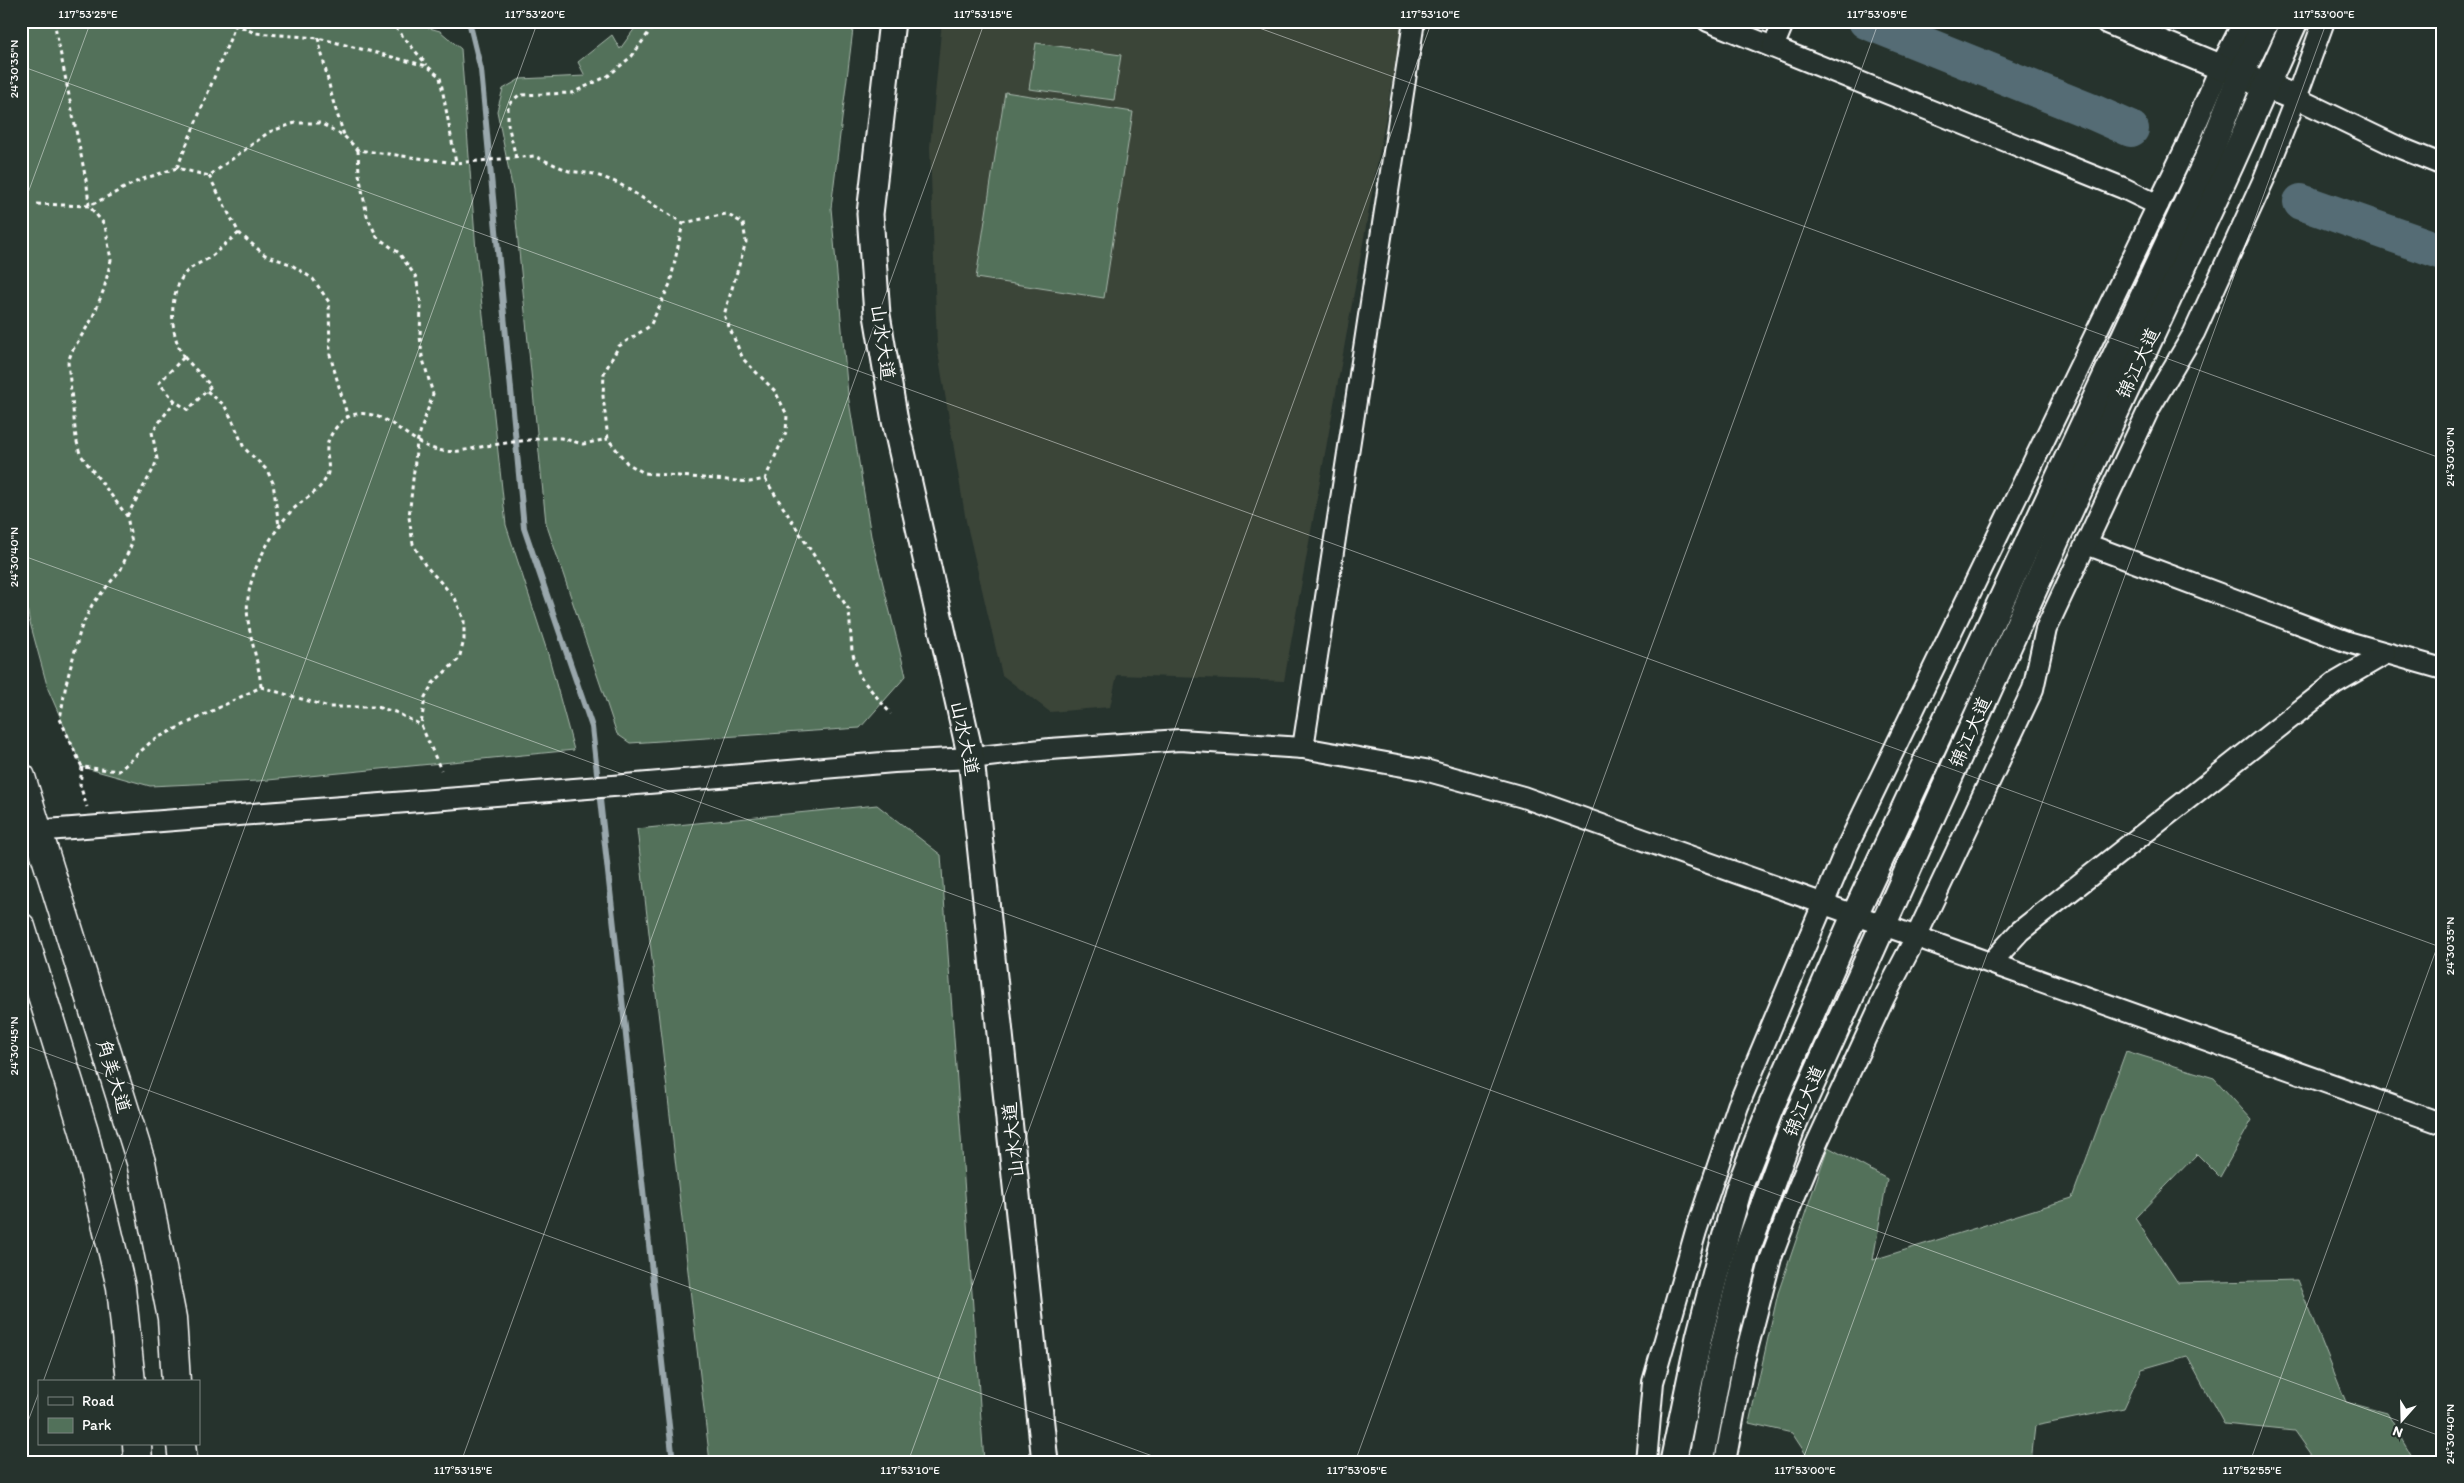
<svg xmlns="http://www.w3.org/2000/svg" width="2464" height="1483" viewBox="0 0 2464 1483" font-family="Itim,'LXGW WenKai TC',sans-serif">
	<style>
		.built { fill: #3b4439 }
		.green { fill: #52715a; stroke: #a8b8ac }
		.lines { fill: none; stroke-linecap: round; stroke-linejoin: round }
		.stream { stroke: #99a7ac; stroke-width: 6 }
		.river { stroke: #556c74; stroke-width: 36 }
		.minor-casing { stroke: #fff; stroke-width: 24 }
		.tertiary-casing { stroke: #fff; stroke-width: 29 }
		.secondary-casing { stroke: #fff; stroke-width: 31 }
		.path { stroke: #fff; stroke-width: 3; stroke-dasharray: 4 4; stroke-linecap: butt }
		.minor { stroke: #26332d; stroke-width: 20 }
		.tertiary { stroke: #26332d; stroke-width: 25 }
		.secondary { stroke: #26332d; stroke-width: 28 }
		.ticks { fill: none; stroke: #fff; stroke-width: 1; stroke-opacity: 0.45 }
		.labels { text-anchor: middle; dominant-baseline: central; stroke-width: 4.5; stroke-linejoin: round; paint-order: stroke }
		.street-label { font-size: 19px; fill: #fff; stroke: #26332d }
		.neatline { fill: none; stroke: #fff; stroke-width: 2 }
		.ticks-label { font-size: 12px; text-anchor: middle; fill: #fff }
	</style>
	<rect width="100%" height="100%" fill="#26332d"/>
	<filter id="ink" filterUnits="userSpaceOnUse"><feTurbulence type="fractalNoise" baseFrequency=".02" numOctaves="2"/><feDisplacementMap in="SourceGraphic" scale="10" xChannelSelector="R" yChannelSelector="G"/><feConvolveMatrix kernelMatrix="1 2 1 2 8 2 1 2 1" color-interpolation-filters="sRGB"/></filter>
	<g filter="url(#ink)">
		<!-- built -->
		<path class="built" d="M942,21h461l-119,660 -167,-6 -7,32 -60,5 -48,-37 -36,-154 -29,-175 -7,-199z"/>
		<!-- green -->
		<g class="green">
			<path d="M21,21h383l36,10 21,18 15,202 30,274 42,129 26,96 -316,31 -108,5 -68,-19 -34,-78 -19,-70 -8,-48z"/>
			<path d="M640,21h214l-23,187 17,187 23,141 35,140 -46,52 -230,15 -13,-9 -71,-211 -33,-332 -16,-80 6,-22 17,-10 65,-3 -7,-14 34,-27 8,14z"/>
			<path d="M1036,43l85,12 -7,45 -85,-11z"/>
			<path d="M1005,92l128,20 -29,186 -128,-20z"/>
			<path d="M877,805l64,50 43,607h-274l-73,-633z"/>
			<path d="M2126,1051l88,27 38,42 -32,57 -23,-23 -62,64 43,65 119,-3 49,122 41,11 29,49h-100l-22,-31 -70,-7 -37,-68 -45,13 -18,39 -89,18 -4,36h-220l-19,-29 -43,-10 29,-130 50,-146 59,32 -14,81 199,-62z"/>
		</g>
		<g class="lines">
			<!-- stream -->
			<path class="stream" d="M469,21l12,49 43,458 68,199 81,735"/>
			<!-- river -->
			<g class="river">
				<path d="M1866,21l229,92 36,16"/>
				<path d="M2301,202l142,50"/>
			</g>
			<!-- minor casing -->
			<g class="minor-casing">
				<g id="minor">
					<path d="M1708,21l415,167 35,17"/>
					<path d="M1773,47l11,-26"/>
					<path d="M2296,98l102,49 45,18"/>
					<path d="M2086,544l262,98 95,27"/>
					<path d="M1303,748l111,-727"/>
					<path d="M21,832l592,-46 281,-24 77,-4 79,-9 130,-9 123,8 122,22 98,27 920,327"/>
					<path d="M1991,963l29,-32 315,-248 50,-29"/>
					<path d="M1646,1462l7,-80 43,-151 42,-125 109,-259 340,-702 34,-79 23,-45"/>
					<path d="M1725,1462l19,-101 27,-103 22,-58 23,-55 68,-147 33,-63 116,-246 13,-60 103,-220 45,-76 70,-154 32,-81 28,-77"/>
				</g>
			</g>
			<!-- tertiary casing -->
			<g class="tertiary-casing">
				<g id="tertiary">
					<path d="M892,21l-22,193 7,101 18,106 76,337 74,704"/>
					<path d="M2108,21l188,77"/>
					<path d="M1673,1462l26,-125 24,-92 16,-57 32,-81 84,-193 354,-759 32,-81 25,-53"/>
					<path d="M1701,1462l20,-108 26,-104 47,-127 265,-589 172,-370 64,-143"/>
				</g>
			</g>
			<!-- secondary casing -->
			<g class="secondary-casing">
				<g id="secondary">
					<path d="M21,777l120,385 31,156 4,64"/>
					<path d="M21,927l63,204 37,156 10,95"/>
					<path d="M137,1444l1,18"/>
					<path d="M181,1444l2,18"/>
				</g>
			</g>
			<!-- path -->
			<g class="path">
				<path d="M54,21l33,164 2,21 16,19 6,35 -7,29 -12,30 -20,32 -4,11 8,76 4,16 47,62 5,27 -11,26 -29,36 -11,23 -15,56 -6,35 22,48 37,4 34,-31 108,-53 68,20h48l18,5 26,13"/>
				<path d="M227,21l28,12 63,5 109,28 13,11 16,86"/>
				<path d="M390,21l37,44"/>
				<path d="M318,38l15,63 11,34"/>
				<path d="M358,150l1,24 8,42 10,21 22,16 17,24 5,28 -1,31 2,20 11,38 -16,48 -8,75 4,27 12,21 30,33 9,22v20l-5,19 -26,24 -8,14 -4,28 20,45"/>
				<path d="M516,158l-8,-34v-19l11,-10 53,-2 36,-17 24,-20 25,-35"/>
				<path d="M177,168l59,-144"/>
				<path d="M209,176l30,57 26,22 25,9 23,15 16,23 1,53 18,63"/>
				<path d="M37,204l52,2 51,-26 37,-12 32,8 60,-44 26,-9h25l24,13 14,14 98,13 78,-7 35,15 25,3 24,9 65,40 -13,61 -20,42 -31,20 -15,27 -1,23 5,43 19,24 17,10 106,9 15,-3 21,-47 1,-17 -12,-24 -32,-32 -19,-44 22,-73 -3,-19 -17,-9 -43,9"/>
				<path d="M184,357c-14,-22 -16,-58 -1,-81 7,-10 19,-13 29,-20 9,-8 17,-16 27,-23"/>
				<path d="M184,357l27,29 -23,24 -13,-9 -16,-18z"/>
				<path d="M207,391l17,14 8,14 12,29 23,22 6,13 6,43"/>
				<path d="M765,479l84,131 3,41 8,26 31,37"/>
				<path d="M127,516l27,-48 3,-9 -5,-27 23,-31"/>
				<path d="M261,687c-2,-23 -10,-45 -13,-67 -5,-36 17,-77 39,-104 11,-14 29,-21 38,-36 7,-11 1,-22 2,-33 1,-12 14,-28 25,-32 31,-9 55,26 82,34 18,6 34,0 52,-3 20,-3 40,-6 60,-8h15l22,6 25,-5"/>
				<path d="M82,767l-2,18 7,22"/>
			</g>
			<!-- minor -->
			<use href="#minor" class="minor"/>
			<!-- tertiary -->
			<use href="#tertiary" class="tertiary"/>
			<!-- secondary -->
			<use href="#secondary" class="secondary"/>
		</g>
	</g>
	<!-- ticks -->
	<path class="ticks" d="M1240,21l1203,438M21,66l2422,882M21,212l70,-191M21,555l2422,882M21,1044l1148,418M43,1382l495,-1361M21,1440l18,-48M461,1462l524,-1441M908,1462l524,-1441M1355,1462l524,-1441M1802,1462l525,-1441M2250,1462l193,-531"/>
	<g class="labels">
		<!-- street labels -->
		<g class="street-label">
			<text transform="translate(883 342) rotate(82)">山水大道</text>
			<text transform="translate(2138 363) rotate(-65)">锦江大道</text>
			<text transform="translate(1970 732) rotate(-66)">锦江大道</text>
			<text transform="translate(965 738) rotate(78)">山水大道</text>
			<text transform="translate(114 1076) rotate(73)">角美大道</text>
			<text transform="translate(1804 1101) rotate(-67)">锦江大道</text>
			<text transform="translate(1013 1140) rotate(-96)">山水大道</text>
		</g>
	</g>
	<!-- margin -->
	<rect width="2464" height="1483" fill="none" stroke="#26332d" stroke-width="55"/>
	<!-- legend -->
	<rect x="38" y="1380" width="162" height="65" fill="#26332d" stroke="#7d8581"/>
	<rect x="48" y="1397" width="25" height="8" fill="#26332d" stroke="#7d8581"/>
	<text x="82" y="1406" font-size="15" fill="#ffffff">Road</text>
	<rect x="48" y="1418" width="25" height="15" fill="#52715a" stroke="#7d8581"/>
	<text x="82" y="1430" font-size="15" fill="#ffffff">Park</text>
	<!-- north arrow -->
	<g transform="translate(2402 1420) rotate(200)" stroke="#26332d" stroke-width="4" paint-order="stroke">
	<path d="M0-4L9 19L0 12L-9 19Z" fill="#ffffff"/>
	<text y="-8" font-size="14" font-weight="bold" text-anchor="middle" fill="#ffffff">N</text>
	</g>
	<rect x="28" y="28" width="2408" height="1428" class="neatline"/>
	<g class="ticks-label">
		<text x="88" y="18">117°53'25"E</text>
		<text x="535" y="18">117°53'20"E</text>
		<text x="983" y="18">117°53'15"E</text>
		<text x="1430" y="18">117°53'10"E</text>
		<text x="1877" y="18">117°53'05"E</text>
		<text x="2324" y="18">117°53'00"E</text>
		<text transform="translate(14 69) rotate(-90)" y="4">24°30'35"N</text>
		<text transform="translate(2450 457) rotate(-90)" y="4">24°30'30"N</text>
		<text transform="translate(14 557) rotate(-90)" y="4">24°30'40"N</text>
		<text transform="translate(2450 946) rotate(-90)" y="4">24°30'35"N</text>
		<text transform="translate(14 1046) rotate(-90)" y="4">24°30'45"N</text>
		<text transform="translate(2450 1434) rotate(-90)" y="4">24°30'40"N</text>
		<text x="463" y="1474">117°53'15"E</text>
		<text x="910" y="1474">117°53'10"E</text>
		<text x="1357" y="1474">117°53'05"E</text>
		<text x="1805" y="1474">117°53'00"E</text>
		<text x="2252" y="1474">117°52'55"E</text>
	</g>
</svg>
